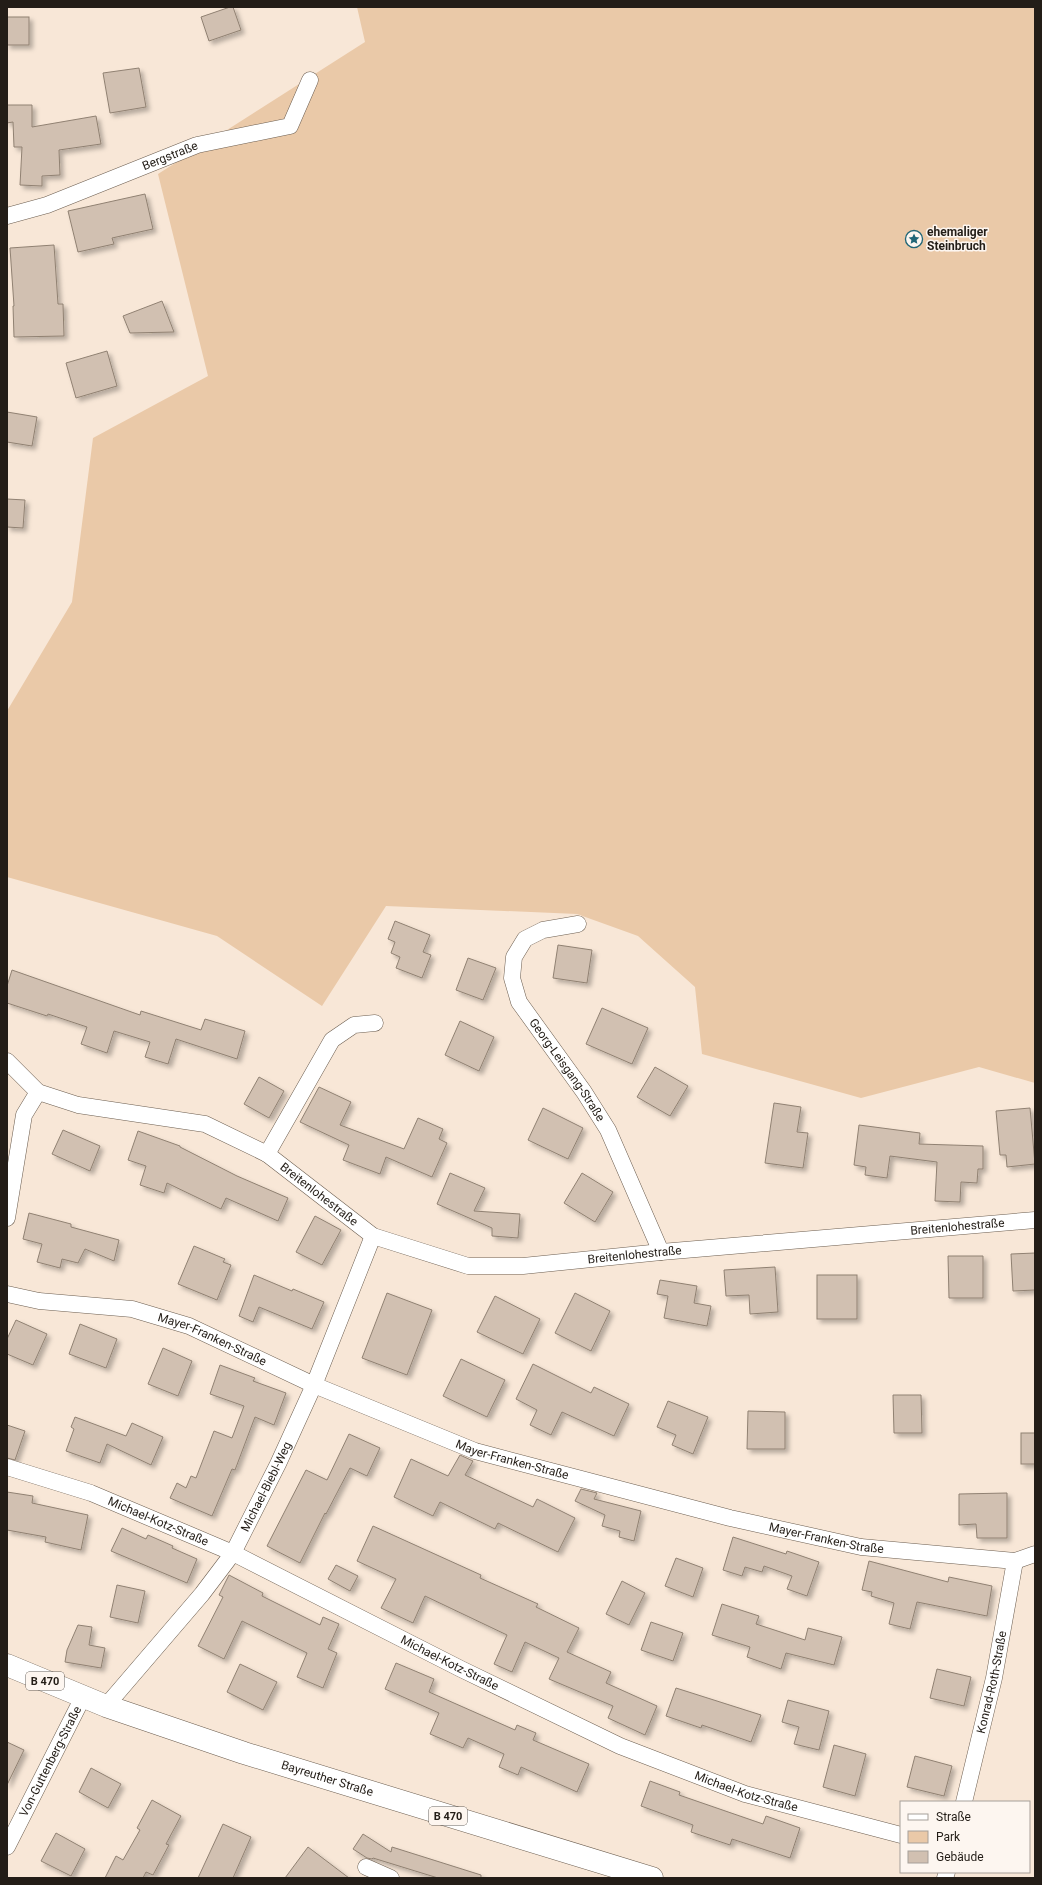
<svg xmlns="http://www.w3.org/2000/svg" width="1042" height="1885" viewBox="0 0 1042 1885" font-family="Roboto,sans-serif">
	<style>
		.green { fill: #eac9a8 }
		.building { fill: #d1c0b1; stroke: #908172; filter: url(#shadow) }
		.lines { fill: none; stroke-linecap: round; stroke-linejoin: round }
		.street-casing { stroke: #6c5e50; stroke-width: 17 }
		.primary-casing { stroke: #6c5e50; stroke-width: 23 }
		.street { stroke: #fff; stroke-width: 16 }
		.primary { stroke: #fff; stroke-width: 22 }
		.labels { text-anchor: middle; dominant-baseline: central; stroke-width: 3; stroke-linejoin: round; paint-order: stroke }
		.shield { fill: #fdf6f0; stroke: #645e58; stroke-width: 1 }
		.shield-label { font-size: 11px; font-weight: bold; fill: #231d17 }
		.street-label { font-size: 12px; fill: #231d17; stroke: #fdf6f0 }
		.poi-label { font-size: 12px; font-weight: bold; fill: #231d17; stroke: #fdf6f0; text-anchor: start }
	</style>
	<defs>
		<filter id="shadow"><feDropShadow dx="3.5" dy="3.5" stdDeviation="2" flood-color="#0004"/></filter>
	</defs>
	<rect width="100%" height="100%" fill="#f8e7d7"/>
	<!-- green -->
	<path class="green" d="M357,7h678v1076l-56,-16 -118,31 -159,-44 -7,-67 -57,-51 -61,-22 -191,-8 -64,100 -105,-70 -210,-59v-166l65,-109 21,-164 115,-62 -50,-202 207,-132z"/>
	<!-- building -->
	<g class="building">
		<path d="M230,7h3l8,23 -32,11 -8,-24z"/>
		<rect x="7" y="17" width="22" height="28"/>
		<path d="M139,68l7,39 -36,6 -7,-40z"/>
		<path d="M7,105h25v22l64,-11 5,28 -42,6 1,25 -18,1v10l-22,-1 2,-38h-8l-1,-25 -6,1z"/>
		<path d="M145,194l8,35 -41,9 2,6 -36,8 -10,-41z"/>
		<path d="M54,245l4,59h5l1,32 -50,1 -1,-31h1l-4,-58z"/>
		<path d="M162,301l12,31 -44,1 -7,-17z"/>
		<path d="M107,351l10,35 -41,12 -10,-35z"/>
		<path d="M7,412l30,5 -5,29 -25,-4z"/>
		<path d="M7,499l18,1 -2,28 -16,-1z"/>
		<path d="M395,921l35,14 -7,17 8,3 -9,23 -26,-10 4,-11 -9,-4 4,-11 -7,-3z"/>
		<path d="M558,945l34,5 -5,33 -34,-5z"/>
		<path d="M468,958l28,10 -13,32 -27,-10z"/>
		<path d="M12,970l128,45 1,-4 60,19 4,-11 40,12 -8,28 -61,-20 -8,25 -23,-7 5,-15 -36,-11 -7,22 -26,-9 6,-17 -39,-13 -1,2 -40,-13v-17z"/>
		<path d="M602,1008l46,20 -16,36 -46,-20z"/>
		<path d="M460,1021l34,16 -15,34 -34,-16z"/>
		<path d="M655,1067l33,19 -18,30 -33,-19z"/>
		<path d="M259,1077l25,14 -15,27 -25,-14z"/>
		<path d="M319,1087l32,15 -11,23 64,24 14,-31 25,11 -4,10 8,4 -15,34 -46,-20 -6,17 -37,-14 6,-15 -49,-23z"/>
		<path d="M774,1103l27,4 -4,25 11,1 -5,35 -38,-5z"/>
		<path d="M543,1108l40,20 -15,31 -40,-19z"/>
		<path d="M1030,1108l5,56 -28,3 -1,-12h-6l-4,-44z"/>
		<path d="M859,1125l61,8 -1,11 64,2v23h-5l-1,14 -16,-1 -1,20 -25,-1 2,-39 -47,-6 -3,22 -22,-3 1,-8 -12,-2z"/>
		<path d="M63,1130l37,16 -10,25 -38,-17z"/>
		<path d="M138,1131l42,15v1l57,29 51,22 -10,23 -52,-23 -5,11 -54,-26 -3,10 -24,-8 6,-19 -18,-6z"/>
		<path d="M450,1173l35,15 -11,23 46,3 -2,24 -26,-2v-8l-55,-24z"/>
		<path d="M582,1173l31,19 -18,30 -31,-19z"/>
		<path d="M29,1213l42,11v3l48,13 -5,21 -29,-12 -7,14 -16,-4 -2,9 -23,-6 5,-18 -19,-5z"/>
		<path d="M315,1216l26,14 -19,35 -26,-13z"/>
		<path d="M194,1246l31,13 -2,3 8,3 -14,35 -39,-16z"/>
		<path d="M1035,1253v37l-22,1 -2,-37z"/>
		<path d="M948,1256h35v42h-34z"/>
		<path d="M775,1267l3,45 -28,2 -1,-19 -23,1 -2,-26z"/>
		<path d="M254,1275l38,16 1,-2 31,13 -12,27 -53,-22 -6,15 -14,-6z"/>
		<rect x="817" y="1275" width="40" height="44"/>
		<path d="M660,1280l37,6 -3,17 17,3 -4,20 -43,-8 4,-22 -11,-2z"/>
		<path d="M387,1293l45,17 -25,65 -45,-17z"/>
		<path d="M575,1293l35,18 -19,40 -36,-18z"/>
		<path d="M495,1296l45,23 -17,35 -46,-22z"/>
		<path d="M16,1320l31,14 -14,31 -26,-11v-15z"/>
		<path d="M80,1324l37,15 -11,29 -37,-14z"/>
		<path d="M163,1348l29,13 -14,35 -30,-12z"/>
		<path d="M461,1359l44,21 -18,37 -44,-21z"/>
		<path d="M533,1364l58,29 3,-6 35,17 -15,32 -52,-24 -11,23 -21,-10 7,-15 -21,-11z"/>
		<path d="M220,1365l35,13 -2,3 33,12 -12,32 -19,-8 -20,53 -3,-1 -20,47 -42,-18 7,-15 9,5 5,-12 5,2 18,-47 18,7 12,-32 -34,-12z"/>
		<path d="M893,1395h28l1,38h-28z"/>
		<path d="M668,1401l40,16 -15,37 -21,-9 4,-10 -19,-8z"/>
		<path d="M748,1411l37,1v37h-38z"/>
		<path d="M75,1417l51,19 6,-13 31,14 -12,28 -44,-21 -7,19 -34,-12 8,-22 -3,-2z"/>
		<path d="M7,1425l18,6 -10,29 -8,-2z"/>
		<rect x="1021" y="1433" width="14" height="31"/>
		<path d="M349,1434l31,14 -13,28 -17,-8 -24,46 -1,-1 -25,50 -33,-17 39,-76 21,10z"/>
		<path d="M460,1455l13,6 -8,14 68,32 4,-8 38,19 -17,34 -60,-29 -3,6 -55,-27 -7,14 -39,-19 17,-38 37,17z"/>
		<path d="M581,1489l16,4 -3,6 47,12 -7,30 -15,-4 1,-6 -18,-5 3,-11 -30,-14z"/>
		<path d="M7,1492l26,4 -1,7 56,12 -7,35 -36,-8 1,-5 -39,-7z"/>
		<path d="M1007,1493v45h-30l-1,-14 -17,1v-31z"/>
		<path d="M373,1526l108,49 -1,3 58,26 -2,3 43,21 -12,24 44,20 -5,11 51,23 -12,29 -37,-17 5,-12 -64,-27 10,-21 -34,-16 -13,30 -18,-8 13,-29 -82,-39 -12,27 -32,-15 15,-29 -39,-18z"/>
		<path d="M122,1528l24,11 2,-4 25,11 -1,2 25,11 -10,24 -76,-32z"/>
		<path d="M733,1537l53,17 1,-3 32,11 -12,34 -20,-7 5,-13 -28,-10 -2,6 -17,-5 -3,9 -19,-6z"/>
		<path d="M676,1558l27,10 -10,29 -28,-11z"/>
		<path d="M869,1561l79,21 1,-5 43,9 -5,30 -70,-14 -7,27 -21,-5 5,-21 -23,-7 1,-4 -10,-2z"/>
		<path d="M336,1565l22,11 -8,15 -22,-12z"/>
		<path d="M229,1575l34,18 -1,3 58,29 3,-8 16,7 -11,25 9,4 -14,35 -26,-11 10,-24 -65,-32 -18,38 -26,-13 25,-49 -4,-2z"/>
		<path d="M622,1581l23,12 -16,32 -23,-11z"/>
		<path d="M117,1585l28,6 -7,32 -28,-6z"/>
		<path d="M722,1604l37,12 -3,8 49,16 3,-12 34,9 -8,28 -48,-12 -5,16 -34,-12 3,-10 -38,-12z"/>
		<path d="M651,1622l32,11 -10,28 -32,-11z"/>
		<path d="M78,1625l14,2 -3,18 16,3 -4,20 -36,-6 2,-12z"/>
		<path d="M396,1663l38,16 -5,13 86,38 2,-5 19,8 -3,7 56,24 -12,28 -56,-25 -3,8 -19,-8 5,-13 -36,-16 -5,10 -33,-14 9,-21 -54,-24z"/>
		<path d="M240,1664l37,18 -14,28 -36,-18z"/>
		<path d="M937,1669l34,8 -7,29 -34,-8z"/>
		<path d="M676,1688l85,27 -10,27 -49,-17 -1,3 -35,-12z"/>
		<path d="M788,1700l41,11 -10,39 -25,-6 5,-17 -17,-5z"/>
		<path d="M7,1742l17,8 -17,35z"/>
		<path d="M834,1745l32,9 -11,42 -32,-9z"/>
		<path d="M915,1756l37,10 -8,30 -37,-9z"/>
		<path d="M91,1768l30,16 -13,24 -29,-16z"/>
		<path d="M650,1781l30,11 -1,3 84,29 3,-8 34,12 -10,30 -58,-19 -2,6 -39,-13 2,-7 -52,-19z"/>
		<path d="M152,1800l29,16 -15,28 3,1 -16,30 -7,-3 -3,6h-38l11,-22 7,4 17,-30 -3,-2z"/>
		<path d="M223,1824l28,13 -18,41h-35z"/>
		<path d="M56,1833l29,16 -14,27 -30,-15z"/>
		<path d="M363,1834l28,18 1,-5 89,28v3h-43l-65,-20 -1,1 -5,-1 -14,-9z"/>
		<path d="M308,1847l41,31h-64z"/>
	</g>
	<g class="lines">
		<!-- street casing -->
		<g class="street-casing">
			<g id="street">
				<path id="s1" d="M7,216l40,-11 150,-60 93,-19 20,-46"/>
				<path id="s2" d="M578,924l-35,6 -18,9 -11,18 -2,21 7,24 65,90 24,38 53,122"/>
				<path id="s3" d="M7,1061l31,31 40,13 127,19 62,30 106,82 95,30h55l138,-14 374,-32"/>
				<path d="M267,1154l65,-114 22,-15 21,-2"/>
				<path d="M7,1218l17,-103 14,-23"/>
				<path id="s4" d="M7,1294l32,7 93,8 57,17 125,59 161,66 255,67 131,29 154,14 20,-7"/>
				<path id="s5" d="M7,1467l84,26 142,60 228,116 159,77 125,48 156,41"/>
				<path id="s6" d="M106,1706l96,-112 31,-41 45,-89 36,-79 59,-149"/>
				<path id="s7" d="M964,1802l30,-124 21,-117"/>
				<path id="s8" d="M7,1847l76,-150"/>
				<path d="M366,1867l25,11"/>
				<path d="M945,1878l2,-6"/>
			</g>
		</g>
		<!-- primary casing -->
		<g class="primary-casing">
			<g id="primary">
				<path id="s9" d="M7,1665l99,41 138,47 408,125"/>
			</g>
		</g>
		<!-- street -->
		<use href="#street" class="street"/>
		<!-- primary -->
		<use href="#primary" class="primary"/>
	</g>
	<!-- icons -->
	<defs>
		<g id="sight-ring" transform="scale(0.9)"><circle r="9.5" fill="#fdf6f0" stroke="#216677" stroke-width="1.5"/><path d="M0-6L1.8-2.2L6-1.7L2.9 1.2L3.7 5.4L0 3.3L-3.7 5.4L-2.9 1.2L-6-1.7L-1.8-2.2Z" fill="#216677"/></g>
	</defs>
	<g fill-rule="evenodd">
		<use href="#sight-ring" x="914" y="239"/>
	</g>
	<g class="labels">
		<!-- shield labels -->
		<g class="shield">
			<rect x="26" y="1672" width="38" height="18" rx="3"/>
			<rect x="429" y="1807" width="38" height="18" rx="3"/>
		</g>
		<g class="shield-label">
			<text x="45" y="1681">B 470</text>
			<text x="448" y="1816">B 470</text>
		</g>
		<!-- street labels -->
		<g class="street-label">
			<text stroke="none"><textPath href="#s1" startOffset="174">Bergstraße</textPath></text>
			<text stroke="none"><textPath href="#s2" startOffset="206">Georg-Leisgang-Straße</textPath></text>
			<text stroke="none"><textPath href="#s3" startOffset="349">Breitenlohestraße</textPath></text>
			<text stroke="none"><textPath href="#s3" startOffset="1008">Breitenlohestraße</textPath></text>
			<text stroke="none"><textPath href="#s3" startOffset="684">Breitenlohestraße</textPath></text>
			<text stroke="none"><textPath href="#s4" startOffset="212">Mayer-Franken-Straße</textPath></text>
			<text stroke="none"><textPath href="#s4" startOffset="536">Mayer-Franken-Straße</textPath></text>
			<text stroke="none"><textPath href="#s6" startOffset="273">Michael-Biebl-Weg</textPath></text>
			<text stroke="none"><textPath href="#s5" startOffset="161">Michael-Kotz-Straße</textPath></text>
			<text stroke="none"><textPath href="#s4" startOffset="860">Mayer-Franken-Straße</textPath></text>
			<text stroke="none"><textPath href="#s5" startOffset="485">Michael-Kotz-Straße</textPath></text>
			<text stroke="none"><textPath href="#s7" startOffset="123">Konrad-Roth-Straße</textPath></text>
			<text stroke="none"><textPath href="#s8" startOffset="96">Von-Guttenberg-Straße</textPath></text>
			<text stroke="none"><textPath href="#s9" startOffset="340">Bayreuther Straße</textPath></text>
			<text stroke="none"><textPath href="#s5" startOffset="809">Michael-Kotz-Straße</textPath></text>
		</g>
		<!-- poi labels -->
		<g class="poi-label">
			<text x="927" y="232">ehemaliger<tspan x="927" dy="14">Steinbruch</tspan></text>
		</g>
	</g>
	<!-- border -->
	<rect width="1042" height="1885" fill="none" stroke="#231d17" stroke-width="16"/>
	<!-- legend -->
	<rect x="900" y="1801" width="130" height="72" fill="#fdf6f0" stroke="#a69f99"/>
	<rect x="908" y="1814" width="20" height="6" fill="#ffffff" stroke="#a69f99"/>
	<text x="936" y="1821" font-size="12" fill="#231d17">Straße</text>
	<rect x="908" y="1831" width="20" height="12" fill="#eac9a8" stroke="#a69f99"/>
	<text x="936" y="1841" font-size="12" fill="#231d17">Park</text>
	<rect x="908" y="1851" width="20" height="12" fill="#d1c0b1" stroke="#a69f99"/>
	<text x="936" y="1861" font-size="12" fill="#231d17">Gebäude</text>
</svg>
